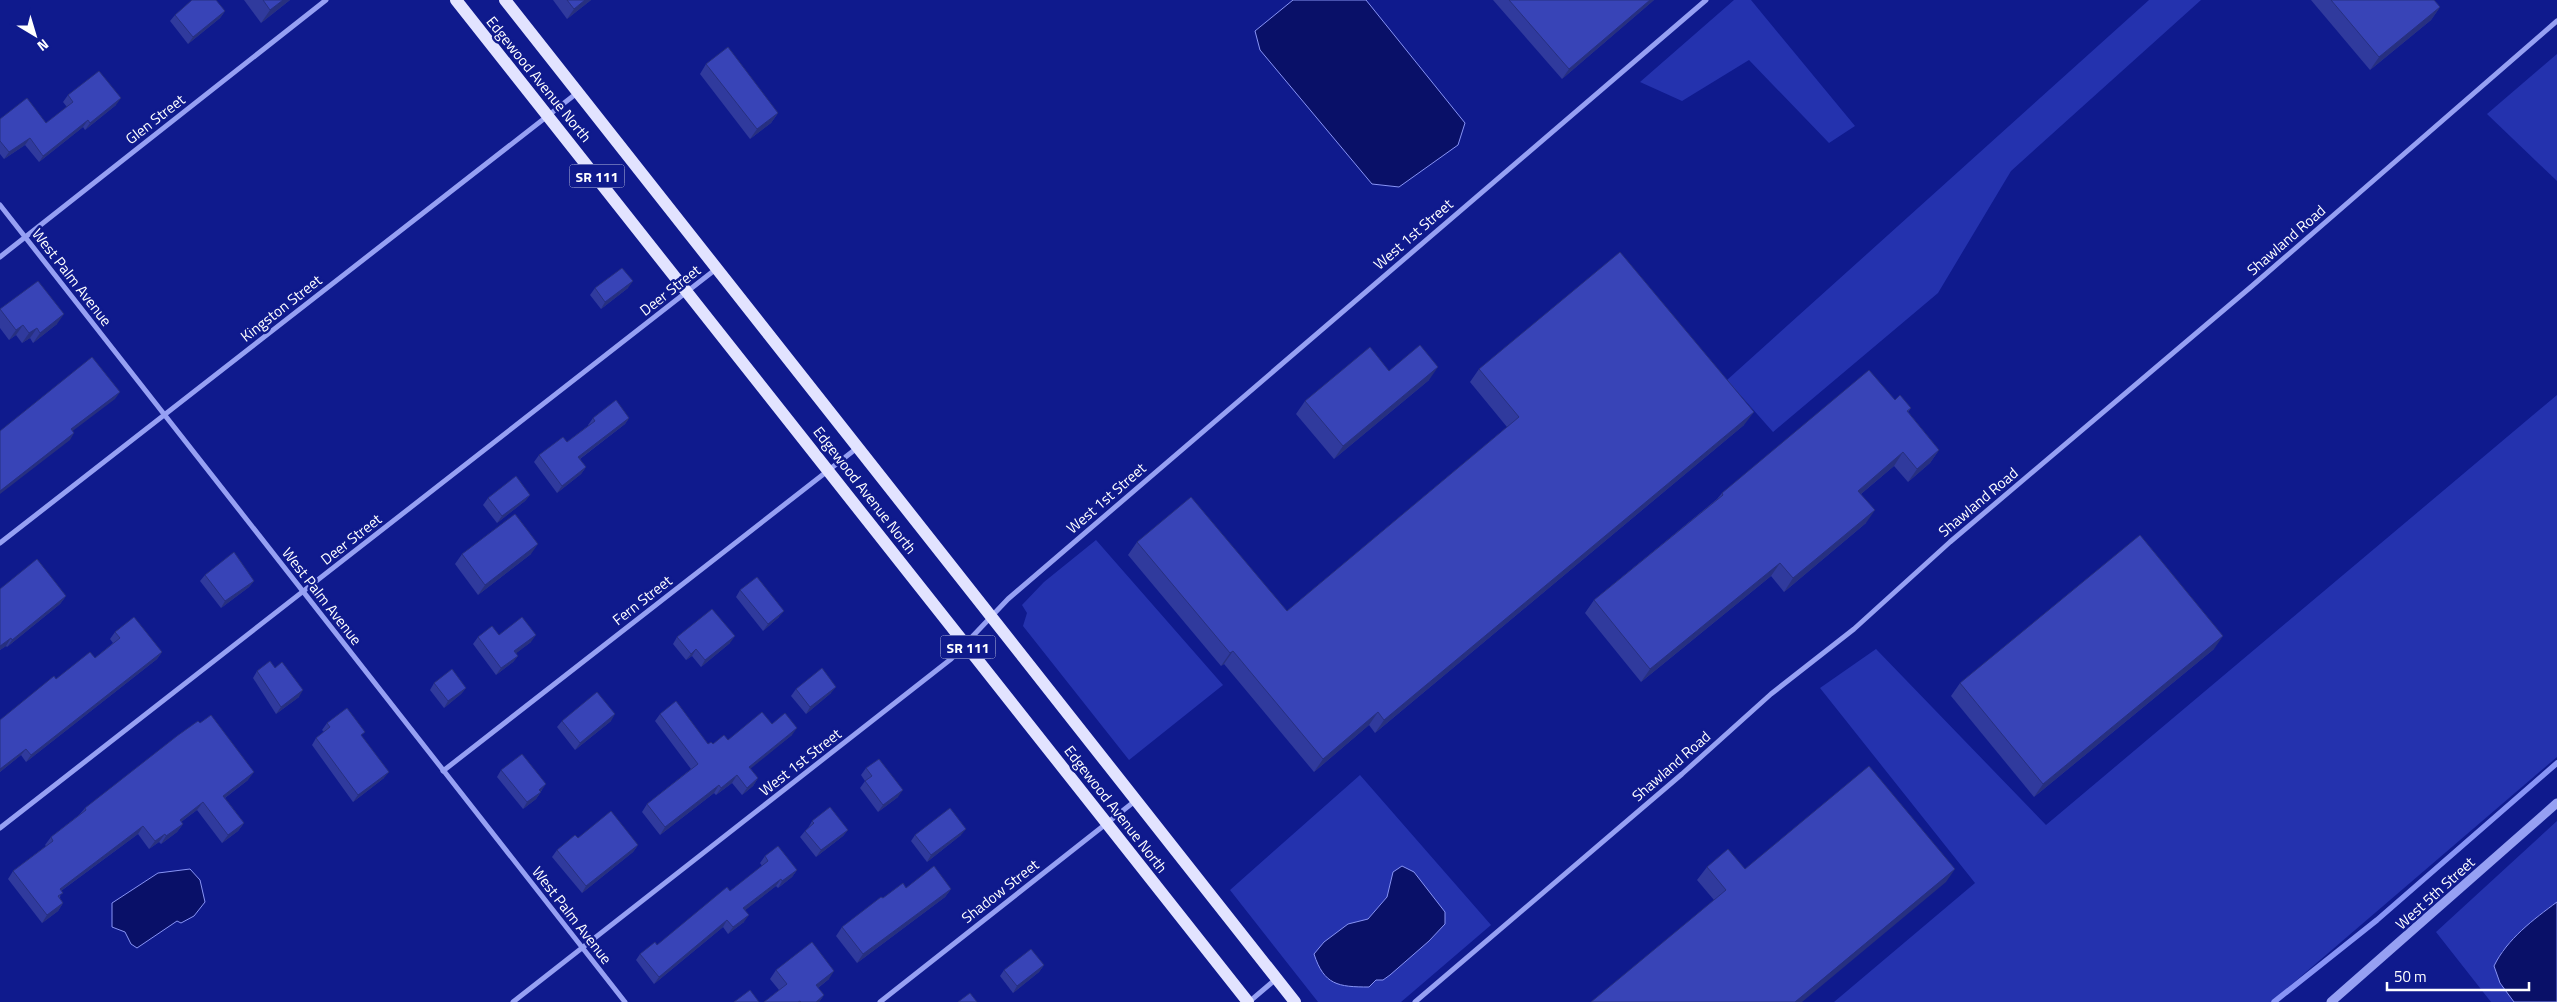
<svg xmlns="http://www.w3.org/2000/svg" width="2557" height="1002" viewBox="0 0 2557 1002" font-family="'Titillium Web',sans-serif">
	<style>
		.green { fill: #2432ae; fill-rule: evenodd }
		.water { fill: #091068; stroke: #8894f6 }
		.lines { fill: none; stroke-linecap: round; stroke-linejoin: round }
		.stream { stroke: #8894f6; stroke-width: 5.5 }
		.minor { stroke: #96a0f3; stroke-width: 5 }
		.tertiary { stroke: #96a0f3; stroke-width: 9 }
		.primary { stroke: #e2e3ff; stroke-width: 12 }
		.wall { fill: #303a9d }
		.shaded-wall { fill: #273080 }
		.building { fill: #3844b7; stroke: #273080 }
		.labels { text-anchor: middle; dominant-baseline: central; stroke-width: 5; stroke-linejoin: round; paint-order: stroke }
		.shield { fill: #0f1a8d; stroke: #b7badd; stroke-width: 1 }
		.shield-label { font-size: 14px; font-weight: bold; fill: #fff }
		.street-label { font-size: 15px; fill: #fff; stroke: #0f1a8d }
	</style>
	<rect width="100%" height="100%" fill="#0f1a8d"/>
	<!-- green -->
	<g class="green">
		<path d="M1734,0h17l104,126 -26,17 -80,-83 -67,41 -42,-19z"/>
		<path d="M2149,0h52l-190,171 -73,122 -165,139 -46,-52z"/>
		<path d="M2557,54v127l-70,-67z"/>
		<path d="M2557,395v362l-286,245h-437l141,-119 -155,-195 56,-39 170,176z"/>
		<path d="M1096,540l127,145 -94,75 -106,-134 4,-13 -5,-8 22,-23z"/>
		<path d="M1360,775l131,150 -90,77h-83l-88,-112zM1393,872l-3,103 -7,5h-7l-28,-56 20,-5 19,-22z"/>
		<path d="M2557,821v81l-19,14 -37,36 -1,31 14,19h-23l-55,-70z"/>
	</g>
	<!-- water -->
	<g class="water">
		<path d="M1293,0h73l99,123 -7,22 -59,42 -27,-3 -112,-134 -5,-19z"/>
		<path d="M1402,866l12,6 31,40v12l-16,17 -39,34 -7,5h-7l-7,7c-31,0 -45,-2 -55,-33l10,-12 24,-18 20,-5 19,-22 6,-25z"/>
		<path d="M190,869l10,11 5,22 -11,14 -13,7 -4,-2 -40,27 -6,-4 -6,-12 -13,-5v-24l46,-30z"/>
		<path d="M2557,902v100h-43l-14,-19 -6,-17c13,-27 40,-47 63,-64z"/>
	</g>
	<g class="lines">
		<!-- stream -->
		<path class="stream" d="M2274,1002l103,-82 180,-157"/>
		<!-- minor -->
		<g class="minor">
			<path d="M0,205l625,797"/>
			<path d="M0,257l326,-257"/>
			<path d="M0,543l577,-450"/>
			<path d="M443,771l414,-323"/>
			<path d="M0,828l716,-559"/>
			<path d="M513,1002l438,-343 57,-60 698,-599"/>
			<path d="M880,1002l255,-201"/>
			<path d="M1249,1002l27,-23"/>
			<path d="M1415,1002l267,-228 89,-80 83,-65 96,-87 302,-256 305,-265"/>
		</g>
		<!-- tertiary -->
		<path class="tertiary" d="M2331,1002l226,-199"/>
		<!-- primary -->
		<g class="primary">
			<path d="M456,0l792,1002"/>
			<path d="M505,0l790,1002"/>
		</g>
	</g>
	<!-- wall -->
	<g class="wall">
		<path d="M244,0h46l-29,23z"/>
		<path d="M553,0h38l-24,19z"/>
		<path d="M1493,0h161l-92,79z"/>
		<path d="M2311,0h123l6,7 -9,13 -61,50z"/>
		<path d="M225,11l-5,7 -32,26 -18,-23 5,-6z"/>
		<path d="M706,64l72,49 -7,10 -21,16 -50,-65z"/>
		<path d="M68,95l48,10 -31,25 -2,-3 -44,35 -14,-17 -21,14 -4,-5v-35l46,4 21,-16 -4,-5z"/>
		<path d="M595,288h33l-27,21 -11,-14z"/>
		<path d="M0,309l57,15 -24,19 -3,-5 -8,5 -6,-8 -7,5 -9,-12z"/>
		<path d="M1479,369l265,56 -369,308 -6,-8 -55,47 -90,-108 -3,2 -93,-111 9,-13 150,69 220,-184 -37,-45z"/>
		<path d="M1389,371l40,9 -95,79 -38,-45 9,-13z"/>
		<path d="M1895,400l16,8 -3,4 31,38 -9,13 -22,19 -14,-16 -33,28 5,29 -82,69 -13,-16 -130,106 -56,-69 9,-13 123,-101 5,-6z"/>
		<path d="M593,418h36l-4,6 -45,35 6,8 -5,7 -24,19 -23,-31 5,-7 28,-13 22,-17h-1z"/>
		<path d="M530,495l-5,6 -28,22 -14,-18 5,-7z"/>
		<path d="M462,554h69l-53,41 -23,-31z"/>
		<path d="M205,575l49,6 -5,6 -28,21 -21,-27z"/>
		<path d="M0,589l66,7 -6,8 -53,43 -1,-1 -6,4z"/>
		<path d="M740,590l39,27 -16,14 -27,-34z"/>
		<path d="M115,632l47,20 -5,7 -131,103 -5,-7 -21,17v-52l56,-41 39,-21 18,-15 -3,-4z"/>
		<path d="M499,635l32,7 -15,11 2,3 -5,6 -17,13 -23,-31 5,-7z"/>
		<path d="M677,637l53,6 -29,24 -9,-11 -6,4 -13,-16z"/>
		<path d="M2214,649l-180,148 -83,-101 9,-13z"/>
		<path d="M257,671l42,26 -23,17 -23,-36z"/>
		<path d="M434,683l32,5 -5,6 -17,14 -14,-18z"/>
		<path d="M796,689l35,4 -25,21 -15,-18z"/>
		<path d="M660,714l48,30h5l15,-4 44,-16 20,11 -42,33 8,10 -5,8 -11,9 -10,-12 -16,12 -2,-2 -54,42 -18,-23 5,-8 44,-35 -36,-48z"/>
		<path d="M562,721h49l-36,29 -18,-23z"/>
		<path d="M327,723l35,14 22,41 -31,24 -41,-57 4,-7 8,-6 -2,-2z"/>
		<path d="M866,768l32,29 -20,15 -18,-24 5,-7 -4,-6z"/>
		<path d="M501,770l41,20 -6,9 -13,10 -26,-32z"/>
		<path d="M248,780l-23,18 19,25 -6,8 -16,12 -25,-33 -16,12 2,2 -6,8 -16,12 -2,-2 -10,7 -11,-15 -77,57 -1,7 3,5 -5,8 -16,12 -34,-44 5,-8 33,-25 -1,-1 6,-8 28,-22 6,-7z"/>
		<path d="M812,821l36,9 -5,6 -27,21 -16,-20 5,-6 3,-3z"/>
		<path d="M915,835h46l-34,27 -16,-21z"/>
		<path d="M578,838l60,7 -5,7 -51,41 -30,-36 5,-7z"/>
		<path d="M765,856l32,14 -5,7 -14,11 -2,-2 -31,24 -1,12 -16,12 -5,-7 -69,57 -18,-24 4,-6 17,-9 73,-54 32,-25 -2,-3z"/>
		<path d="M1707,867l38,2 201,13 -232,18 -17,-20z"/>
		<path d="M906,888l45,1 -6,8 -88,66 -21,-27 6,-9 41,-29z"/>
		<path d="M1044,965l-5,7 -26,21 -13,-17 4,-6z"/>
		<path d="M776,970l53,9 -11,9 6,7 -5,7h-55l15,-12 -9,-11z"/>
	</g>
	<!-- shaded-wall -->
	<g class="shaded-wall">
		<path d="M283,0h7l-29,23 9,-13z"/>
		<path d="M585,0h6l-24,19 7,-10z"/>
		<path d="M1650,0h4l-92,79 7,-10z"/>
		<path d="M2440,7l-9,13 -61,50 9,-13z"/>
		<path d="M225,11l-5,7 -32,26 5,-7z"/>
		<path d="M121,98l-5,7 -31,25 5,-7z"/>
		<path d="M778,113l-7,10 -21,16 7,-10z"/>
		<path d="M88,120l-5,7 -44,35 4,-6z"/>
		<path d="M30,138l-5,7 -21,14 5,-7z"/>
		<path d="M633,281l-5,7 -27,21 4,-7z"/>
		<path d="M64,314l-7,10 -24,19 7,-10z"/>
		<path d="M23,325l-7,10 -7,5 7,-10z"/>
		<path d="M37,328l-7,10 -8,5 7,-10z"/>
		<path d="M1438,367l-9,13 -95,79 9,-13z"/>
		<path d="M120,392l-5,7 -49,37 5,-7z"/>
		<path d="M1754,412l-10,13 -369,308 9,-13z"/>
		<path d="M629,418l-4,6 -52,40 5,-7z"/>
		<path d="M74,433l-4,7 -70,54v-3z"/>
		<path d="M1939,450l-9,13 -22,19 9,-13z"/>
		<path d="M1903,452l-9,14 -45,38 9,-13z"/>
		<path d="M586,467l-5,7 -24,19 5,-7z"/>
		<path d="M530,495l-5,6 -28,22 5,-7z"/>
		<path d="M1875,510l-9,13 -82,69 9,-14z"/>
		<path d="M538,544l-7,10 -53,41 7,-10z"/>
		<path d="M1780,563l-9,13 -130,106 9,-13z"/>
		<path d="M254,581l-5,6 -28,21 4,-7z"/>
		<path d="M66,596l-6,8 -53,43 5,-7z"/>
		<path d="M784,611l-5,6 -16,14 5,-7z"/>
		<path d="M536,635l-5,7 -21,16 4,-7z"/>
		<path d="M735,636l-5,7 -29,24 4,-7z"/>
		<path d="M2223,636l-9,13 -180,148 9,-13z"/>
		<path d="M11,638l-5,8 -6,4v-4z"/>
		<path d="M696,649l-4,7 -6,4 5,-6z"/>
		<path d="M1233,651l-9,13 -3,2 9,-13z"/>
		<path d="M162,652l-5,7 -131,103 5,-7z"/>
		<path d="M518,656l-5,6 -17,13 5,-7z"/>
		<path d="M836,687l-5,6 -25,21 4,-7z"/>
		<path d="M466,688l-5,6 -17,14 4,-7z"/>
		<path d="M303,690l-4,7 -23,17 5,-7z"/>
		<path d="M1378,712l-9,13 -55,47 9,-13z"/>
		<path d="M615,714l-4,7 -36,29 5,-7z"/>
		<path d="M797,728l-5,7 -48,39 5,-7z"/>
		<path d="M26,749l-5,6 -21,17v-3z"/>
		<path d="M254,772l-6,8 -30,23 5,-7z"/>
		<path d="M389,772l-5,6 -31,24 5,-7z"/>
		<path d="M737,775l-5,8 -16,12 5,-7z"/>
		<path d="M758,778l-5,8 -11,9 5,-7z"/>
		<path d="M546,784l-4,6 -8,6 5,-6z"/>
		<path d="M719,785l-5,8 -54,42 5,-8z"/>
		<path d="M903,790l-5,7 -20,15 5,-7z"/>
		<path d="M541,792l-5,7 -13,10 4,-7z"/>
		<path d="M203,802l-6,8 -23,17 6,-7z"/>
		<path d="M244,823l-6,8 -16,12 6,-8z"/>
		<path d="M183,824l-6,8 -16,12 5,-8z"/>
		<path d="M143,826l-5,8 -84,62 6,-7z"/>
		<path d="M966,829l-5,6 -34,27 4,-7z"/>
		<path d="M848,830l-5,6 -27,21 5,-7z"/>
		<path d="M165,834l-6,8 -10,7 6,-8z"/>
		<path d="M638,845l-5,7 -51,41 4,-7z"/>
		<path d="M1955,869l-9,13 -144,120h-7z"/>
		<path d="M797,870l-5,7 -14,11 4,-7z"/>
		<path d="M781,879l-5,7 -37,29 4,-7z"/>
		<path d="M951,889l-6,8 -88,66 6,-9z"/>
		<path d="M63,903l-5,8 -16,12 5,-8z"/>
		<path d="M749,915l-5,7 -16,12 5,-7z"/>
		<path d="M727,920l-4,7 -69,57 5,-7z"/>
		<path d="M1044,965l-5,7 -26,21 4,-7z"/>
		<path d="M834,971l-5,8 -19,15 6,-9z"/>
		<path d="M824,995l-5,7h-3z"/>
	</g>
	<!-- building -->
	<g class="building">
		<path d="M192,0h24l9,11 -32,26 -18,-22z"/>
		<path d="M263,0h20l-13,10z"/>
		<path d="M567,0h18l-11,9z"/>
		<path d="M1509,0h141l-81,69z"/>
		<path d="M2331,0h103l6,7 -61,50z"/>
		<path d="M728,47l50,66 -21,16 -51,-65z"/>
		<path d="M99,71l22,27 -31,25 -2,-3 -45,36 -13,-18 -21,14 -9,-11v-22l27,-21 19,25 27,-21 -5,-7z"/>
		<path d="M1620,252l134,160 -370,308 -6,-8 -55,47 -90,-108 -3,2 -93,-111 54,-45 96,114 232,-194 -40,-48z"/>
		<path d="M622,268l11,13 -28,21 -10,-14z"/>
		<path d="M38,281l26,33 -24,19 -3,-5 -8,5 -6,-8 -7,5 -16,-21z"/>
		<path d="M1420,345l18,22 -95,79 -38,-45 65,-54 19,24z"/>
		<path d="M92,357l28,35 -49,37 3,4 -74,58v-60z"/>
		<path d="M1869,370l26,30 5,-5 11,13 -4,3 32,39 -22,19 -14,-17 -45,39 17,19 -82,68 -13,-15 -130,106 -56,-69 129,-105 -1,-2z"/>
		<path d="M616,400l13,18 -51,39 8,10 -24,19 -23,-31 24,-18 4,5 28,-21 -2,-3z"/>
		<path d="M516,476l14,19 -28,21 -14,-18z"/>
		<path d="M515,514l23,30 -53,41 -23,-31z"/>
		<path d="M2140,535l83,101 -180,148 -83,-101z"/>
		<path d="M234,552l20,29 -29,20 -20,-26z"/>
		<path d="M37,559l29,37 -54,44 -1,-2 -11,8v-57z"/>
		<path d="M757,577l27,34 -16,13 -28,-34z"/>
		<path d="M712,609l23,27 -30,24 -9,-11 -5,5 -14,-17z"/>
		<path d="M134,617l28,35 -131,103 -5,-6 -26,20v-49l54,-44 2,3 34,-27 5,6 25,-20 -5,-6z"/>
		<path d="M522,617l14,18 -22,16 4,5 -17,12 -23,-31 14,-11 7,9z"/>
		<path d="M270,661l5,7 7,-6 21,28 -22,17 -24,-36z"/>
		<path d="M822,668l14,19 -26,20 -14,-18z"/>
		<path d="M452,669l14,19 -18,13 -14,-18z"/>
		<path d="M597,692l18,22 -35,29 -18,-22z"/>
		<path d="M676,701l32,43 3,-2 2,2 11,-9 4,5 34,-28 10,12 13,-11 12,15 -48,39 9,11 -11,10 -10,-13 -16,13 -2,-3 -54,42 -18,-23 51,-40 -38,-50z"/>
		<path d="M347,708l18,24 -4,3 28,37 -31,23 -42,-57 14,-11 -3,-4z"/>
		<path d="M211,715l43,57 -31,24 21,27 -16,12 -25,-33 -23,18 3,4 -17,12 -1,-2 -10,7 -12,-15 -83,63 3,4 -5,3 5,7 -16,12 -34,-44 40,-30 -2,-4 35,-27 -1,-2 92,-72 21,-15 2,2z"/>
		<path d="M522,754l24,30 -7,6 2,2 -14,10 -26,-32z"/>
		<path d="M879,759l24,31 -20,15 -18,-24 7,-5 -6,-8z"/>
		<path d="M1869,766l86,103 -160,133h-204l135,-112 -19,-23 21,-18 17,20z"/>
		<path d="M830,807l18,23 -27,20 -16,-19 9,-8 -2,-2z"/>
		<path d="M950,808l16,21 -35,26 -16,-20z"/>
		<path d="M611,811l27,34 -52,41 -29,-36 18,-15 3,3z"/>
		<path d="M778,846l19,24 -15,11 -1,-2 -38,29 6,7 -16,12 -6,-7 -68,57 -19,-23 15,-12 2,3 70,-58 3,4 38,-30 -3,-5z"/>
		<path d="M934,866l17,23 -88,65 -21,-27 39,-30 2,1 20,-15 3,5z"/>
		<path d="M812,942l22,29 -18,14 8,10 -8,7h-15l-1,-1 -2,1h-34l23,-18 -11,-14z"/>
		<path d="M1031,949l13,16 -27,21 -13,-16z"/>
		<path d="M750,990l9,12h-25z"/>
		<path d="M970,993l7,9h-19z"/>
	</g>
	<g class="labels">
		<!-- shield labels -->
		<g class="shield">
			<rect x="569.5" y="164.5" width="55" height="23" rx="4"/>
			<rect x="940.5" y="635.5" width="55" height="23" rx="4"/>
		</g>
		<g class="shield-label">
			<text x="597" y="176">SR 111</text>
			<text x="968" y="647">SR 111</text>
		</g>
		<!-- street labels -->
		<g class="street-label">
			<text transform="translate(539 79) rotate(51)">Edgewood Avenue North</text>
			<text transform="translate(155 119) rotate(-38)">Glen Street</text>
			<text transform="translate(1413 234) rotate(-41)">West 1st Street</text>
			<text transform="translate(2286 240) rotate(-41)">Shawland Road</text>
			<text transform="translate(72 277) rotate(52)">West Palm Avenue</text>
			<text transform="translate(670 290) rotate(-38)">Deer Street</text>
			<text transform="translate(281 308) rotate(-38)">Kingston Street</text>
			<text transform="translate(865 490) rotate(52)">Edgewood Avenue North</text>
			<text transform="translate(1106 498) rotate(-41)">West 1st Street</text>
			<text transform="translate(1978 502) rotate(-40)">Shawland Road</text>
			<text transform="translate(351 539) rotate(-38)">Deer Street</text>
			<text transform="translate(322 596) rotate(52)">West Palm Avenue</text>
			<text transform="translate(642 600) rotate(-38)">Fern Street</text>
			<text transform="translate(800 762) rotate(-38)">West 1st Street</text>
			<text transform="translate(1671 766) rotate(-41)">Shawland Road</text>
			<text transform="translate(1116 809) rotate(52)">Edgewood Avenue North</text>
			<text transform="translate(1000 891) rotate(-38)">Shadow Street</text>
			<text transform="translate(2435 893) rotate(-42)">West 5th Street</text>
			<text transform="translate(572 915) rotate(52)">West Palm Avenue</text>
		</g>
	</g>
	<!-- north arrow -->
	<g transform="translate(35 35) rotate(142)" stroke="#0f1a8d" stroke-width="4" paint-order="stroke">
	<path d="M0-4L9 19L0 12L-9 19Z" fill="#ffffff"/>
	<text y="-8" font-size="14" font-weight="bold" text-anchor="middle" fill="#ffffff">N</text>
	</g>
	<!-- scale -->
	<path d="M2387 982v8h142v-8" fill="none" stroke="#ffffff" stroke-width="2.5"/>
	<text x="2394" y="982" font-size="15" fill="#ffffff" stroke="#0f1a8d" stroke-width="4" paint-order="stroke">50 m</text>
</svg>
